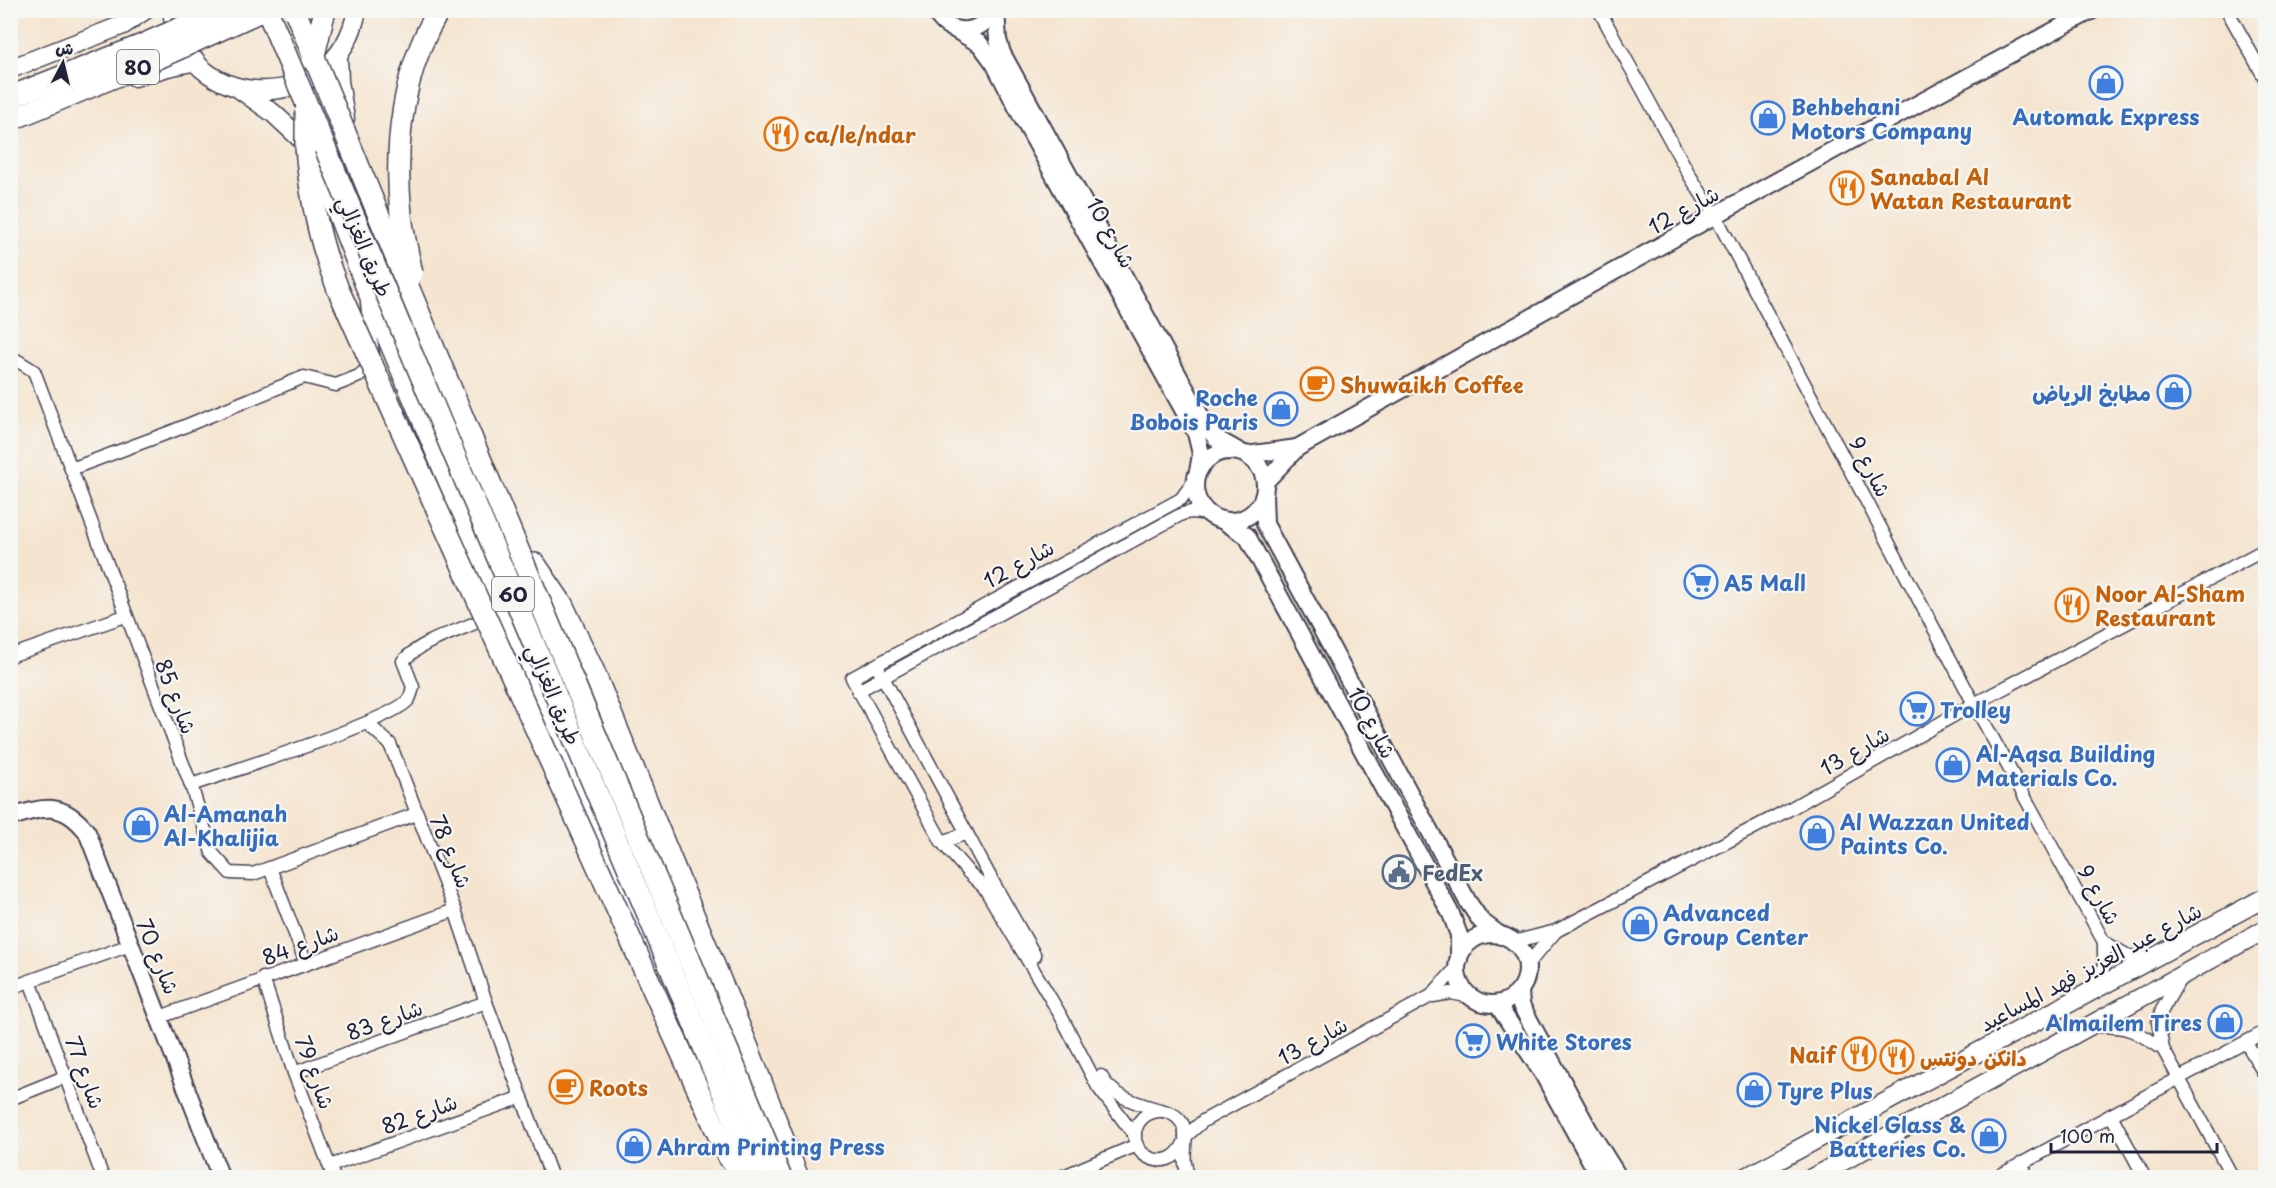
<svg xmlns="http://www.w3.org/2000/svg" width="2276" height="1188" viewBox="0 0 2276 1188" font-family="'Playpen Sans','Playpen Sans Arabic',sans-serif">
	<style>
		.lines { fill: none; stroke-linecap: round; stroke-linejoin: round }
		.street-casing { stroke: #423f51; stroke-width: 15 }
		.secondary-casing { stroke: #423f51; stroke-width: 20 }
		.primary-casing { stroke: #423f51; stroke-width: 21 }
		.highway-casing { stroke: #423f51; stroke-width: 24 }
		.street { stroke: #fff; stroke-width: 12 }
		.secondary { stroke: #fff; stroke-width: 16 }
		.primary { stroke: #fff; stroke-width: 18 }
		.highway { stroke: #fff; stroke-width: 21 }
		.highway-bridge-casing { stroke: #423f51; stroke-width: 24; stroke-linecap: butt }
		.highway-bridge { stroke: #fff; stroke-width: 21 }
		.labels { text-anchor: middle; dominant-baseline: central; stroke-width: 4.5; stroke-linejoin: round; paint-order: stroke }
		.shield { fill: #f6f6f2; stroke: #626272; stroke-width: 1.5 }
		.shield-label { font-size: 20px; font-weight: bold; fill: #22223b }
		.shop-label { font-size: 21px; font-weight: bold; fill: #366cbe; stroke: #f6f6f2; text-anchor: start }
		.food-label { font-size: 21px; font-weight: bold; fill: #c56008; stroke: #f6f6f2; text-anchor: start }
		.street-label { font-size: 21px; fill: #22223b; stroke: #f6f6f2 }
		.service-label { font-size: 21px; font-weight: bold; fill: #4e5e75; stroke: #f6f6f2; text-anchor: start }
	</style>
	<rect width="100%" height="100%" fill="#f6f6f2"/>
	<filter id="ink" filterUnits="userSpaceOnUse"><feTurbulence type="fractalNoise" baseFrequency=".0167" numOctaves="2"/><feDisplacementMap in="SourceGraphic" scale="12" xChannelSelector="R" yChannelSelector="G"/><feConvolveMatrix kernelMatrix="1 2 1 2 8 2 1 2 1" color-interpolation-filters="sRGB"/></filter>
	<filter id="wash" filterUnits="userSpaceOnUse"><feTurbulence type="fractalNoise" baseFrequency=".008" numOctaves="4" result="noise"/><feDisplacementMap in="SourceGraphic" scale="24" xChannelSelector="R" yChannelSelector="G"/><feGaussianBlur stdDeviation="1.35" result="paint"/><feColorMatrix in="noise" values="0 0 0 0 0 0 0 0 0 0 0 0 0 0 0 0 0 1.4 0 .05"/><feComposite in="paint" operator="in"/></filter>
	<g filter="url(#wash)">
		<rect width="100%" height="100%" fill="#f5e4cf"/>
	</g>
	<g filter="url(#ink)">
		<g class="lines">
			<!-- street casing -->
			<g class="street-casing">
				<g id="street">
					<path d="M1599,10l91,166 26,41 258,487 130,238v24l-10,25"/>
					<path d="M2227,10l39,70"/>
					<path d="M10,356l24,15 157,414 21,68 18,20 23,1 163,-60"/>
					<path d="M71,469l102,-38 131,-54 32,8 23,-9 11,-10 3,-11 -6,-52"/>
					<path d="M10,656l115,-40"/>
					<path d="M877,666l117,218 41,72"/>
					<path d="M858,691l324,-177 9,-2 19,2"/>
					<path d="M367,723l23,21 65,166 31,92 66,176"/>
					<path d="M191,785c35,-12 201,-64 217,-85 3,-3 4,-10 5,-13l-10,-26c23,-24 58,-29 86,-45"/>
					<path d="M942,842l25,-9"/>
					<path d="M270,868l36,95"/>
					<path d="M1513,942l43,-11 232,-121 186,-106 292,-155"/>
					<path d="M2104,942l24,14 22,2"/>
					<path d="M1527,965l29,-34"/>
					<path d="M2181,977l-19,33 -4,12 5,27 70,129"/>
					<path d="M263,978l31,95 40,105"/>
					<path d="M30,981l73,197"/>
					<path d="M10,988l120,-43"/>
					<path d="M1433,996l18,-3 20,4"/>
					<path d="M160,1017l295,-107"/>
					<path d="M2093,1026c34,-1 42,4 70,23"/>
					<path d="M2246,1042l20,35"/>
					<path d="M294,1073l192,-71"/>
					<path d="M1101,1076c11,22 40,28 62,35"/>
					<path d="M10,1099l57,-23"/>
					<path d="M2111,1115l34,63"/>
					<path d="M1135,1136l-37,-49 -37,-71 -77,-129 -16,-15 -26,-30 -90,-164 318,-173 11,-6 16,-22"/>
					<path d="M1185,1137l18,-16 228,-125 26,-29"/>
					<path d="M1184,1143c-16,36 -64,9 -45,-21 4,-6 11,-10 19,-11 9,-1 19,4 24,12 9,16 -4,35 8,55"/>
					<path d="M2021,1163l7,15"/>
					<path d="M330,1166l192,-69"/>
					<path d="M1059,1178l78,-33"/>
					<path d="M1995,1178l271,-147"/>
				</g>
			</g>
			<!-- secondary casing -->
			<g class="secondary-casing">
				<g id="secondary">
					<path d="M935,10c12,28 46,26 59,0"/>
					<path d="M996,10l2,30 4,13 204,373 11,13 23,13"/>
					<path d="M956,30l24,14 14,19 29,56 173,314 5,21 -3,18"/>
					<circle cx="1230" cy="486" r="35"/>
					<path d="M1246,455l51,-7"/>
					<path d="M1265,482l32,-34c265,-147 528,-296 796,-438"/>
					<path d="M1264,495l1,29 203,378 13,19 20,15"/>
					<path d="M1222,520l25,16 204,378 8,21v25"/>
					<path d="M10,818c33,-13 54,-16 77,14l134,346"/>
					<circle cx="1492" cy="969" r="35"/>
					<path d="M1520,991l1,14 68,125 30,48"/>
					<path d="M1497,1004l46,70 57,104"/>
				</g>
			</g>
			<!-- primary casing -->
			<g class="primary-casing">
				<g id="primary">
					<path d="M172,10c11,104 165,110 185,0"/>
					<path d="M338,56l1,25 6,38"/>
					<path d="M10,69l113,-44 22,-15"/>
					<path d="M135,77l33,-10 28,-6"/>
					<path d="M238,88l35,25 29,27 14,19 49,128 286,674"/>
					<path d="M1745,1178l521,-281"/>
					<path d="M1812,1178l454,-249"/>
				</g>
			</g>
			<!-- highway casing -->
			<g class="highway-casing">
				<g id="highway">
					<path d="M306,147c4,49 13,96 32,142"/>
					<path d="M535,564l27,40 31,66 155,378 50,130"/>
				</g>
			</g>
			<!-- street -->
			<use href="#street" class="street"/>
			<!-- secondary -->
			<use href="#secondary" class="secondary"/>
			<!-- primary -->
			<use href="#primary" class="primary"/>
			<!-- highway -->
			<use href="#highway" class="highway"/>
			<!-- highway-bridge casing -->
			<g class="highway-bridge-casing">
				<g id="highway-bridge">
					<path d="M267,10l492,1168"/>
					<path d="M296,13l106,259 379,906"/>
					<path d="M313,59l12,-49"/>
					<path d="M10,97l130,-51 81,-36"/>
					<path d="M10,120l133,-55 120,-55"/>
					<path d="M306,147v-36"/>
					<path d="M412,273c-4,-19 -9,-39 -11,-58 -7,-70 1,-144 38,-205"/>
					<path d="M338,289l390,867 17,22"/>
				</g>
			</g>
			<!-- highway-bridge -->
			<use href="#highway-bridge" class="highway-bridge"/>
		</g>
	</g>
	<!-- icons -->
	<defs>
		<g id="shop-ring" transform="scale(1.725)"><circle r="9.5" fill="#f6f6f2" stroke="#3f7fe0" stroke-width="1.5"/><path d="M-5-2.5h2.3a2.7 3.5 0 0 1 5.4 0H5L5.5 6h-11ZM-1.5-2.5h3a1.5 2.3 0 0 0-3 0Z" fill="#3f7fe0"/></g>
		<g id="restaurant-ring" transform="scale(1.725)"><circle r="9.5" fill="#f6f6f2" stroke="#e8710a" stroke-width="1.5"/><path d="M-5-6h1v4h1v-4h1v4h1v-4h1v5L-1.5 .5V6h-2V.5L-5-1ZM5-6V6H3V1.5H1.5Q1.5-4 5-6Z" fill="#e8710a"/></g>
		<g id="cafe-ring" transform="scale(1.725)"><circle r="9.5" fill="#f6f6f2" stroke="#e8710a" stroke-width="1.5"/><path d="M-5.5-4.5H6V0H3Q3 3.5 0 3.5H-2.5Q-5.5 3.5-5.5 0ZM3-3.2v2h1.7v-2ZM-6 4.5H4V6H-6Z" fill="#e8710a"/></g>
		<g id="supermarket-ring" transform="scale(1.725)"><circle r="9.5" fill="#f6f6f2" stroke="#3f7fe0" stroke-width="1.5"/><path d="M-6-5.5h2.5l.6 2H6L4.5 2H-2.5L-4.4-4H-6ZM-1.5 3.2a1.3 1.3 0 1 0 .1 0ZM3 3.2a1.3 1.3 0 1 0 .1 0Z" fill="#3f7fe0"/></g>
		<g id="civic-ring" transform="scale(1.725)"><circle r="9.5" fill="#f6f6f2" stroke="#5c6f8a" stroke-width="1.5"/><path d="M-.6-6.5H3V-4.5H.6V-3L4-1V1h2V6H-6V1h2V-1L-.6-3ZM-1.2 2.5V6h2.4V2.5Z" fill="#5c6f8a"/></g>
	</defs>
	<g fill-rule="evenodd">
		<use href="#shop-ring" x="2106" y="83"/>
		<use href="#shop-ring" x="1768" y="118"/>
		<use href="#restaurant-ring" x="781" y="134"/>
		<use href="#restaurant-ring" x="1847" y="188"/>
		<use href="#cafe-ring" x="1317" y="384"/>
		<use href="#shop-ring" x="2174" y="392"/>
		<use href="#shop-ring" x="1281" y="409"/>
		<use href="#supermarket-ring" x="1701" y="582"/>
		<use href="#restaurant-ring" x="2072" y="605"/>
		<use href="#supermarket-ring" x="1917" y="709"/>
		<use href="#shop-ring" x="1953" y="765"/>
		<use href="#shop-ring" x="141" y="825"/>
		<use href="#shop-ring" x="1817" y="833"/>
		<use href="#civic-ring" x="1399" y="872"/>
		<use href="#shop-ring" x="1640" y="924"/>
		<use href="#shop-ring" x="2225" y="1022"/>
		<use href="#supermarket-ring" x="1473" y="1041"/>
		<use href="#restaurant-ring" x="1859" y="1054"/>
		<use href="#restaurant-ring" x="1897" y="1057"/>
		<use href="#cafe-ring" x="566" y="1087"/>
		<use href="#shop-ring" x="1754" y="1090"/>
		<use href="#shop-ring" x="1989" y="1136"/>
		<use href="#shop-ring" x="634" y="1146"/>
	</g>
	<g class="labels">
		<!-- shield labels -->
		<g class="shield">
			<rect x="117" y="50" width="42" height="34" rx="4.5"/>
			<rect x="492" y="577" width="42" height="34" rx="4.5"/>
		</g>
		<g class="shield-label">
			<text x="138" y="67">80</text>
			<text x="513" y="594">60</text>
		</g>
		<!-- shop labels -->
		<g class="shop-label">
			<text x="1791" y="106">Behbehani<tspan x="1791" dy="24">Motors Company</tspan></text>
			<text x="2106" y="116" text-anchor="middle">Automak Express</text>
			<text x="2151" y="392" text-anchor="end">مطابخ الرياض</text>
			<text x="1258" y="397" text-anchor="end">Roche<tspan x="1258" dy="24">Bobois Paris</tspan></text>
			<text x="1724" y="582">A5 Mall</text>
			<text x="1940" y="709">Trolley</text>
			<text x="1976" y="753">Al-Aqsa Building<tspan x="1976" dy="24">Materials Co.</tspan></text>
			<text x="164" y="813">Al-Amanah<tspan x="164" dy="24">Al-Khalijia</tspan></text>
			<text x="1840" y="821">Al Wazzan United<tspan x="1840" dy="24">Paints Co.</tspan></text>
			<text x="1663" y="912">Advanced<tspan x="1663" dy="24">Group Center</tspan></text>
			<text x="2202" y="1022" text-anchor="end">Almailem Tires</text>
			<text x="1496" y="1041">White Stores</text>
			<text x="1777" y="1090">Tyre Plus</text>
			<text x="1966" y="1124" text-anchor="end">Nickel Glass &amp;<tspan x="1966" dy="24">Batteries Co.</tspan></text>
			<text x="657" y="1146">Ahram Printing Press</text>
		</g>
		<!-- food labels -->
		<g class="food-label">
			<text x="804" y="134">ca/le/ndar</text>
			<text x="1870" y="176">Sanabal Al<tspan x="1870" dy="24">Watan Restaurant</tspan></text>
			<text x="1340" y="384">Shuwaikh Coffee</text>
			<text x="2095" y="593">Noor Al-Sham<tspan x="2095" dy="24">Restaurant</tspan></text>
			<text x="1836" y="1054" text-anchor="end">Naif</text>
			<text x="1920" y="1057">دانكن دونتس</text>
			<text x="589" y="1087">Roots</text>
		</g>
		<!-- street labels -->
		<g class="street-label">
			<text transform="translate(1683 209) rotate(-29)">شارع 12</text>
			<text transform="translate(1112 232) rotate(61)">شارع 10</text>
			<text transform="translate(366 246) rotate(67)">طريق الغزالي</text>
			<text transform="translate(1871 466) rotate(62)">شارع 9</text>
			<text transform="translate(1018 563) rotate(-29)">شارع 12</text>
			<text transform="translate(555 694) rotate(67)">طريق الغزالي</text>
			<text transform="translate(177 696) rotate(69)">شارع 85</text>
			<text transform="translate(1373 722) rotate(62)">شارع 10</text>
			<text transform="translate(1854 750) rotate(-30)">شارع 13</text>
			<text transform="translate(452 851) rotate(68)">شارع 78</text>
			<text transform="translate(2100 894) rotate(61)">شارع 9</text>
			<text transform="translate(300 944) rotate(-20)">شارع 84</text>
			<text transform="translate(159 956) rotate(68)">شارع 70</text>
			<text transform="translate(2090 966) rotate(-28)">شارع عبد العزيز فهد المساعيد</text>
			<text transform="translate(384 1019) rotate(-20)">شارع 83</text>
			<text transform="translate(1312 1040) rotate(-29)">شارع 13</text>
			<text transform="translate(86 1072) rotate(70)">شارع 77</text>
			<text transform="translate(316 1072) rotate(70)">شارع 79</text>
			<text transform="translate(419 1113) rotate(-20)">شارع 82</text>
		</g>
		<!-- service labels -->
		<g class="service-label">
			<text x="1422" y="872">FedEx</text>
		</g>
	</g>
	<!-- margin -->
	<rect width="2276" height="1188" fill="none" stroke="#f6f6f2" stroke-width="36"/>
	<!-- north arrow -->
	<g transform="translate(63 63) rotate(7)" stroke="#f6f6f2" stroke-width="4.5" paint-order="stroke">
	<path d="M0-4.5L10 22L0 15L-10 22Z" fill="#22223b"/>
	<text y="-9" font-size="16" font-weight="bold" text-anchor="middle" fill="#22223b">ش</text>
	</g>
	<!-- scale -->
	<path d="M2051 1143v9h166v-9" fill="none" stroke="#22223b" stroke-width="3"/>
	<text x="2060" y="1143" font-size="18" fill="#22223b" stroke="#f6f6f2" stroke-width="4.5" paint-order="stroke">100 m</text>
</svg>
